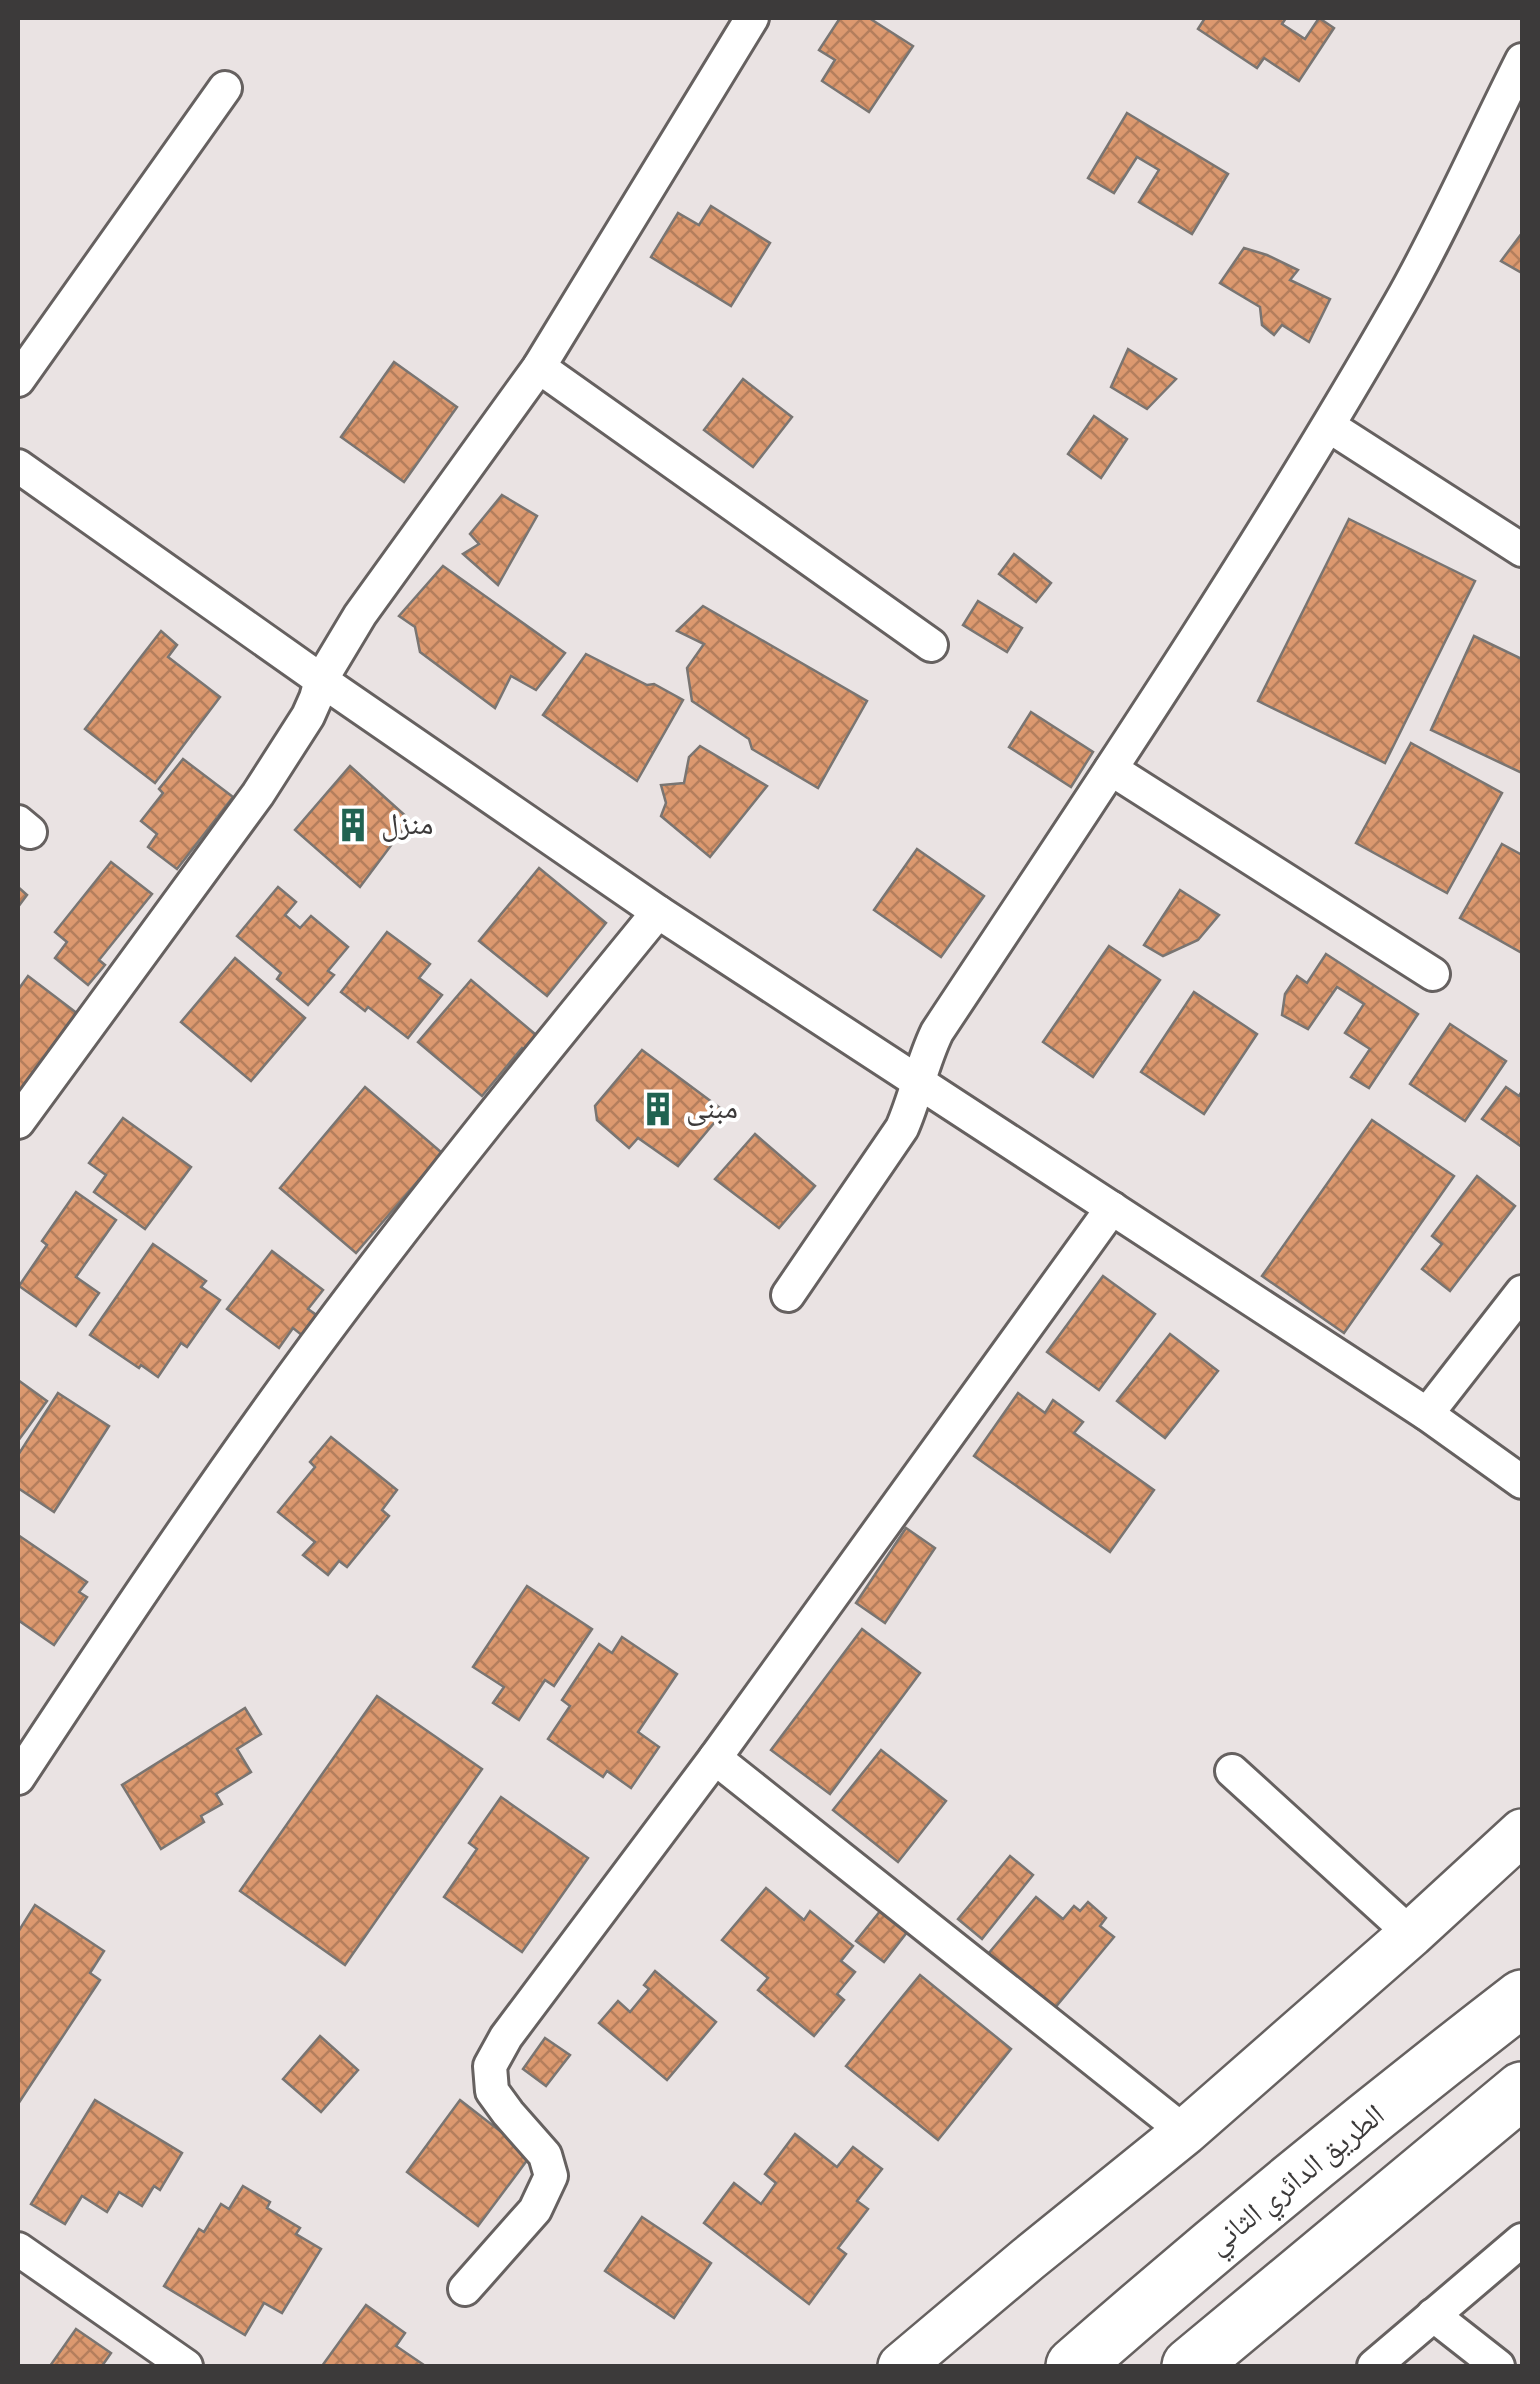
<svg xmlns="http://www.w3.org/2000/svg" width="1540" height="2384" viewBox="0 0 1540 2384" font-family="'Sofia Sans Condensed','Noto Naskh Arabic',sans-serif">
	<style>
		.building { fill: url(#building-cross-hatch); stroke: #797572; stroke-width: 2.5 }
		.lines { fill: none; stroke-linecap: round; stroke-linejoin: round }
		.street-casing { stroke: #666160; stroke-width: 38 }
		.secondary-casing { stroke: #666160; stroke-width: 50 }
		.highway-casing { stroke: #666160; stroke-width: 60 }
		.street { stroke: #fff; stroke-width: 32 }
		.secondary { stroke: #fff; stroke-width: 45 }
		.highway { stroke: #fff; stroke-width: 55 }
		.labels { text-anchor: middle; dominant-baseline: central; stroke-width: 8; stroke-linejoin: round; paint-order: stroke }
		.poi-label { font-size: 30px; fill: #3c3a3a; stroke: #fff; text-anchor: start }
		.street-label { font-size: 30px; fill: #3c3a3a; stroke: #fff }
	</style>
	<defs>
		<pattern id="building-cross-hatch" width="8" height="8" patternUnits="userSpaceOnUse" patternTransform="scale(2.5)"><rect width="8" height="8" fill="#dc996f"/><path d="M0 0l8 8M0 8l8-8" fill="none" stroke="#b47e5c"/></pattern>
	</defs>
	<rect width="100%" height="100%" fill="#eae3e3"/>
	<!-- building -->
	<g class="building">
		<path d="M840,18h29l44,28 -44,66 -47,-31 13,-21 -16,-10z"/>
		<path d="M1205,18h81l-4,6 23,15 14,-21 15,10 -35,53 -35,-23 -7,10 -59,-39z"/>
		<path d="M1127,113l101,61 -36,60 -53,-32 20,-32 -22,-13 -23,36 -26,-15z"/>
		<path d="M711,206l59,37 -39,63 -80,-49 27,-44 21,12z"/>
		<path d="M1522,233v40l-21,-12z"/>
		<path d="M1244,248l23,7 31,15 -8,10 40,19 -21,43 -27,-17 -8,10 -12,-10 -2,-18 -40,-24z"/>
		<path d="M1128,349l48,30 -29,30 -36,-22z"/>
		<path d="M394,362l63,45 -53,75 -63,-45z"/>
		<path d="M743,379l49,38 -39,50 -49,-37z"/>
		<path d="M1094,416l33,23 -26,39 -33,-24z"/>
		<path d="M502,495l35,21 -39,69 -35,-31 16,-10 -9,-10z"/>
		<path d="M1349,519l126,62 -90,182 -127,-62z"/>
		<path d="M1014,554l37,29 -15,19 -37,-28z"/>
		<path d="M443,566l122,87 -29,37 -25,-14 -16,32 -75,-56 -5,-25 -16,-11z"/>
		<path d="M978,601l44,27 -15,24 -44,-27z"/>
		<path d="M703,606l164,95 -49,87 -66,-39 -3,-10 -57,-38 -5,-33 17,-24 -27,-13z"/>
		<path d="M161,631l16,14 -9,12 52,40 -65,86 -70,-54z"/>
		<path d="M1474,636l48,23v114l-91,-43z"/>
		<path d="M586,654l61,31 7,-1 29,16 -46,81 -94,-66z"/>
		<path d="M1031,712l62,40 -22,35 -62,-40z"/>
		<path d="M1411,743l91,50 -55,100 -91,-50z"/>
		<path d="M700,746l67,40 -57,71 -49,-41 5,-13 -5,-18 23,-2 5,-26z"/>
		<path d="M183,759l50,38 -56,72 -29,-22 9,-13 -16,-13 22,-28 -4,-4z"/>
		<path d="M350,766l60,54 -50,67 -65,-57z"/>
		<path d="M1502,844l20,11v98l-62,-35z"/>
		<path d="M917,849l67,47 -43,61 -67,-47z"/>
		<path d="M111,862l41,32 -53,66 6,5 -17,20 -33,-27 12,-16 -12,-10z"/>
		<path d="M539,868l67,55 -59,73 -68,-55z"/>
		<path d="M18,887l9,8 -9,12z"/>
		<path d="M278,887l18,15 -11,13 15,13 11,-12 37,31 -20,24 6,4 -26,30 -31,-26 4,-6 -44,-37z"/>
		<path d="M1180,890l39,25 -21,25 -35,16 -19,-11z"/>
		<path d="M387,932l43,32 -11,14 23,17 -34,43 -40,-31 -3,4 -24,-19z"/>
		<path d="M1109,946l51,34 -67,97 -50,-35z"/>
		<path d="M1326,954l92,60 -49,74 -18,-11 19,-28 -25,-16 19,-29 -27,-17 -29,42 -26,-14 3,-21 12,-18 10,7z"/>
		<path d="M235,958l70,60 -54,63 -70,-59z"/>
		<path d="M28,976l50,38 -60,79v-103z"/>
		<path d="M471,980l71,60 -13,15 -7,-7 -40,48 -64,-54z"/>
		<path d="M1194,992l63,42 -53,80 -63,-42z"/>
		<path d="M1450,1024l56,37 -41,60 -55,-37z"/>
		<path d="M642,1050l82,61 -46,55 -40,-28 -9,10 -32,-28 -2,-14z"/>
		<path d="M365,1087l77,66 -86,100 -76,-65z"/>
		<path d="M1506,1087l13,9 3,-5v56l-40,-28z"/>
		<path d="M123,1118l68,49 -46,62 -51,-37 12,-17 -17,-12z"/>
		<path d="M1372,1120l82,56 -110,157 -82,-57z"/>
		<path d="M755,1134l60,52 -36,42 -64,-49z"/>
		<path d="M1477,1176l38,30 -65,85 -28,-22 20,-25 -10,-8z"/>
		<path d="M76,1192l40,28 -40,57 23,16 -23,33 -57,-40 28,-41 -5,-4z"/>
		<path d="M153,1244l53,37 -5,6 19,13 -33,47 -6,-4 -23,34 -17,-12 -2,3 -49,-33z"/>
		<path d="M272,1251l51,39 -15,19 10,7 -15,20 -10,-8 -14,20 -52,-39z"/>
		<path d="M1103,1276l52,38 -56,76 -52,-38z"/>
		<path d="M1170,1334l48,37 -53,67 -48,-37z"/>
		<path d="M18,1380l29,21 -29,40z"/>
		<path d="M58,1393l51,33 -55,86 -36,-24v-33z"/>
		<path d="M1018,1393l27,20 8,-13 30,22 -9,11 80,57 -44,62 -136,-96z"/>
		<path d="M331,1437l66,53 -15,20 7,6 -42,51 -8,-6 -11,14 -25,-20 12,-13 -37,-30 37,-45 -5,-5z"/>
		<path d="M906,1528l29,20 -50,75 -29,-20z"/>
		<path d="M18,1535l69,47 -8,10 8,5 -33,48 -36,-25z"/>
		<path d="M527,1586l65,43 -38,57 -9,-6 -26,40 -26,-17 11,-16 -31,-20z"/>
		<path d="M862,1629l58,44 -90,121 -59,-44z"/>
		<path d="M622,1637l55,37 -39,58 21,15 -28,41 -24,-17 -4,6 -55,-38 22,-33 -8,-6 37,-56 13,9z"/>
		<path d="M377,1696l105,73 -137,196 -105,-74z"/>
		<path d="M245,1708l16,26 -24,15 14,23 -35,22 6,10 -21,12 3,6 -43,27 -39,-64z"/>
		<path d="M881,1750l65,51 -48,61 -65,-52z"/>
		<path d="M501,1797l87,61 -66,94 -78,-55 33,-48 -8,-6z"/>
		<path d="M1010,1856l23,19 -51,64 -24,-20z"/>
		<path d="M766,1888l38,32 6,-9 43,35 -12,15 14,11 -18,22 7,6 -30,36 -56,-46 10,-12 -46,-38z"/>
		<path d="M1036,1897l27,22 11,-13 6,5 8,-9 18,16 -6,8 14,11 -60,72 -66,-55z"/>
		<path d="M35,1905l69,46 -14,22 10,7 -82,124v-172z"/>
		<path d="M881,1910l27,21 -24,31 -28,-21z"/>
		<path d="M655,1971l61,51 -49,58 -68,-57 19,-22 12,11 19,-23 -5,-4z"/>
		<path d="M920,1975l91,74 -73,91 -92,-74z"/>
		<path d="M320,2036l38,34 -37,42 -38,-33z"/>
		<path d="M545,2038l25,17 -24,31 -23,-17z"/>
		<path d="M95,2100l87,53 -22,37 -6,-4 -12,20 -23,-14 -12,20 -25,-16 -17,28 -34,-20z"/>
		<path d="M460,2100l71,55 -53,71 -71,-54z"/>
		<path d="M795,2134l42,33 16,-20 29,22 -25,32 11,8 -30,39 8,6 -37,50 -105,-81 30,-40 27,21 15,-21 -11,-9z"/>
		<path d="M243,2186l27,16 -3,6 33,20 -4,6 25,15 -39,64 -18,-10 -19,32 -81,-49 35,-57 5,3 17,-28 8,5z"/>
		<path d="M642,2217l69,46 -37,55 -69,-47z"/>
		<path d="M366,2305l39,28 -9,13 28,19 -2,1h-100z"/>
		<path d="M76,2329l35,24 -9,13h-52z"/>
	</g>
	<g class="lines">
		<!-- street casing -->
		<g class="street-casing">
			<g id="street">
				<path d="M539,367l392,278"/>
				<path d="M18,380l207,-292"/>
				<path d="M1329,426l193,124"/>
				<path d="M18,466l303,214 337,232 769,502 95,68"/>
				<path d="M1111,769l322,205"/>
				<path d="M18,822l12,10"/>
				<path d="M18,1122l240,-328 50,-78 8,-18 5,-18 39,-65 179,-248 213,-349"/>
				<path d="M788,1295l114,-167c14,-32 20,-65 35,-96 159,-240 320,-479 463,-729 45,-79 81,-162 122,-243"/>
				<path d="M1427,1414l95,-122"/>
				<path d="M715,1758l470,374"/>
				<path d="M1232,1771l179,163"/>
				<path d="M18,1778c96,-146 193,-291 296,-431 110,-149 227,-292 344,-435"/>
				<path d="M18,2249l168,117"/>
				<path d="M465,2289l70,-79 16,-34 -6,-21 -37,-42 -16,-22 -2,-25 16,-29 209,-279 397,-550"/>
				<path d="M1433,2315l65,51"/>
				<path d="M1374,2366l148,-126"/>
			</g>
		</g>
		<!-- secondary casing -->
		<g class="secondary-casing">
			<path id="secondary" d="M901,2366l127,-107 157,-127 226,-198 111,-102"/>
		</g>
		<!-- highway casing -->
		<g class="highway-casing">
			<g id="highway">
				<path d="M1074,2366c145,-127 295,-250 448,-368"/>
				<path d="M1190,2366l332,-276"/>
			</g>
		</g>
		<!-- street -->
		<use href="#street" class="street"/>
		<!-- secondary -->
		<use href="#secondary" class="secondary"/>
		<!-- highway -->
		<use href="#highway" class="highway"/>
	</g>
	<!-- icons -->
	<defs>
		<g id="building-bare" transform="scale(2.7)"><path d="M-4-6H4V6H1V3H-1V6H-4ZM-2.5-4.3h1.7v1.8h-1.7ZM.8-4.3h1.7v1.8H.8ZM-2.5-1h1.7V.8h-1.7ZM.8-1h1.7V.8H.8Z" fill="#216351" stroke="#fff" stroke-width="2.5" paint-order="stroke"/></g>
	</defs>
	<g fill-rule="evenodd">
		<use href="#building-bare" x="353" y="825"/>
		<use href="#building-bare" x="658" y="1109"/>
	</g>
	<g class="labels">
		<!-- poi labels -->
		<g class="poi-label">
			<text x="381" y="825">منزل</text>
			<text x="686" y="1109">مبنى</text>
		</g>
		<!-- street labels -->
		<g class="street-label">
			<text transform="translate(1296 2180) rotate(-39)">الطريق الدائري الثاني</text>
		</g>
	</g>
	<!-- border -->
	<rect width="1540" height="2384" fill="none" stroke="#3c3a3a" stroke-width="40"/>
</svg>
